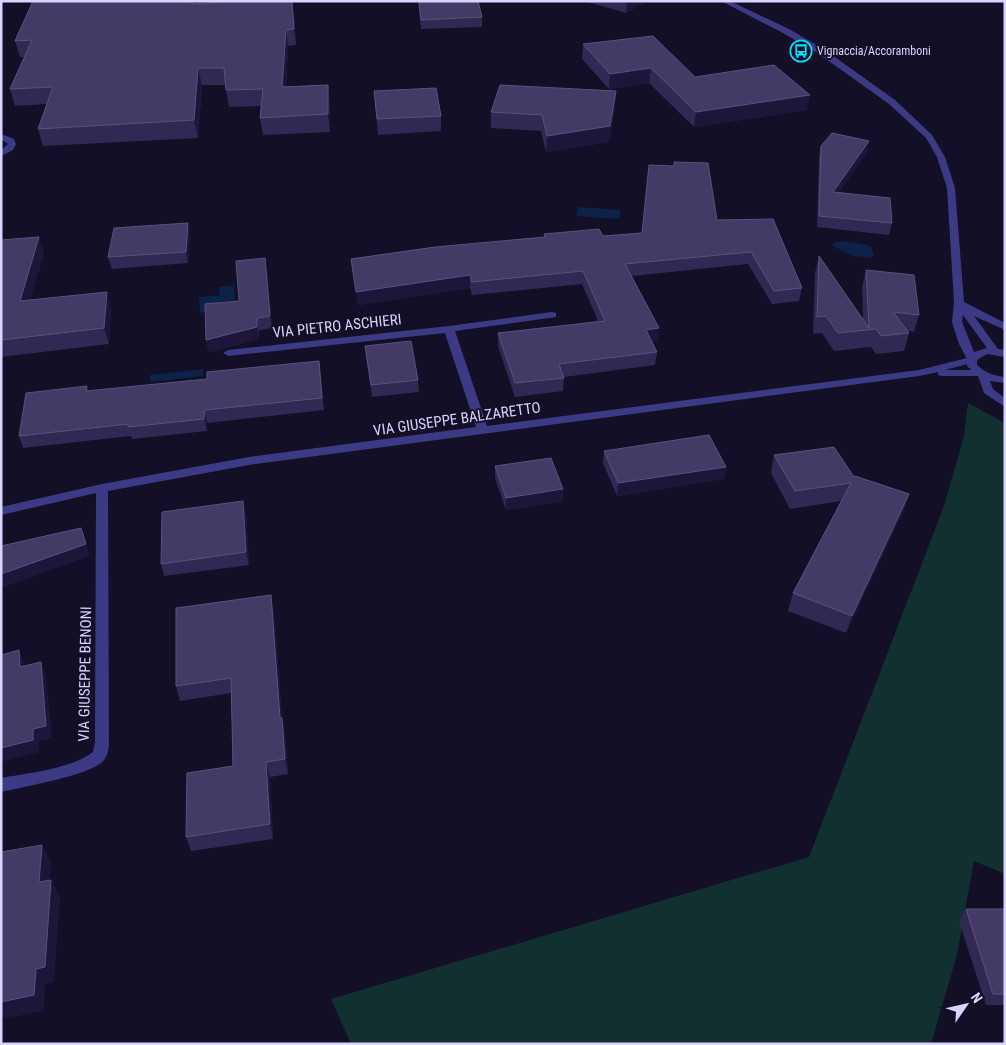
<svg xmlns="http://www.w3.org/2000/svg" width="1006" height="1045" viewBox="0 0 1006 1045" font-family="'Roboto Condensed',sans-serif">
	<style>
		.green { fill: #12302f }
		.water { fill: #0c2248 }
		.lines { fill: none; stroke-linecap: round; stroke-linejoin: round }
		.minor { fill: #3d3a85; fill-rule: evenodd }
		.tertiary { fill: #3d3a85; fill-rule: evenodd }
		.wall { fill: #312854 }
		.shaded-wall { fill: #1d163a }
		.building { fill: #433a66; stroke: #5a527e }
		.labels { text-anchor: middle; dominant-baseline: central; stroke-width: 4; stroke-linejoin: round; paint-order: stroke }
		.far-poi-label { font-size: 12px; fill: #d9d4ff; stroke: #130f26; text-anchor: start }
		.street-label { font-size: 15px; fill: #d9d4ff; stroke: #130f26 }
	</style>
	<rect width="100%" height="100%" fill="#130f26"/>
	<!-- green -->
	<path class="green" d="M968,403l37,20v451l-31,-13 -17,94 -26,89h-580l-20,-45 478,-142 135,-351 20,-70z"/>
	<!-- water -->
	<g class="water">
		<path d="M578,207l43,3 -2,9 -43,-3z"/>
		<path d="M842,241l25,4 4,2 3,8 -4,3 -18,-2 -19,-10 1,-3z"/>
		<path d="M234,285l1,15 -17,2v9l-18,2 -1,-16 21,-2 -1,-8z"/>
		<path d="M203,369v7l-53,6v-7z"/>
	</g>
	<g class="lines">
		<!-- minor -->
		<g class="minor">
			<path d="M1,134l13,5 2,5 -3,6 -12,6v-6l7,-6 -7,-5z"/>
			<path d="M552,312l4,1v4l-101,14 32,95 432,-56 52,-13 5,3 -1,2 -30,8h34l5,3 -5,3h-37l-4,-1v-3l-19,4 -670,89 -141,26 1,251c0,6 -1,13 -5,18 -11,15 -82,27 -103,32v-14c27,-5 70,-9 92,-26l2,-10 1,-249 -95,22v-8l101,-23 147,-27 227,-30 -31,-94 -217,23 -5,-3 5,-3 221,-24z"/>
		</g>
		<!-- tertiary -->
		<path class="tertiary" d="M721,1h9l59,28 36,21 70,50 37,35 13,22 10,31 9,114 41,21v7l-31,-14 24,33 7,1v7l-18,-3 -10,6v5c9,8 17,11 28,12v6l-15,-2 3,8 12,9v9l-21,-14 -6,-17 -11,-10v-7l-8,-15 -7,-22 2,-20 -7,-114 -10,-31 -11,-19 -37,-34 -70,-50 -36,-21zM963,315l24,33 -13,4 -12,-30z"/>
	</g>
	<!-- wall -->
	<g class="wall">
		<path d="M418,1h60l4,16v10l-61,2z"/>
		<path d="M584,1h62l-20,12z"/>
		<path d="M198,3l96,11 2,31 -8,1 -2,41 44,15v30l-67,3 -3,-17 2,-12 -33,1 -4,-22h-23l-4,53 -155,8 -5,-17 9,-25 -32,2 -5,-17 14,-32h-4l-5,-16z"/>
		<path d="M583,44l224,66 -113,17 -45,-44 -40,6 -27,-30z"/>
		<path d="M374,91l67,25v15l-63,4z"/>
		<path d="M615,106l-6,36 -63,10 -5,-21 -50,-3v-16z"/>
		<path d="M821,146l46,6 -29,41 54,30 -3,12 -72,-8 2,-70z"/>
		<path d="M674,162l43,58 85,68 -3,13 -27,3 -24,-40 -116,12 26,66h-6l5,10 -2,13 -91,12 -1,14 -48,6 -17,-51v-13l100,-12 -16,-37 -110,11 -2,-7 -112,17 -7,-46 193,-22v-3l59,2 39,-3 32,-67z"/>
		<path d="M190,234l-2,29 -76,6 -4,-12z"/>
		<path d="M1,240l43,12 -14,48 81,8 -2,36 -108,13z"/>
		<path d="M819,256l44,63 -1,-32 4,-17 53,45 -5,17 -7,-1 2,2 -5,18 -28,3 -5,-7 -37,4 -12,-18 -9,1 2,-61z"/>
		<path d="M267,270l5,58 -13,2v9l-50,13 -3,-12 33,-39z"/>
		<path d="M365,346l53,34 1,12 -47,5z"/>
		<path d="M319,361l5,49 -117,13v8l-75,8 -1,-3 -108,12 -4,-12 68,-50 1,5 119,-12z"/>
		<path d="M604,451l122,16 -2,12 -107,17 -14,-33z"/>
		<path d="M774,455l80,22 55,17 -6,18 -57,121 -58,-22 5,-18 48,-92 -51,8 -19,-36z"/>
		<path d="M495,466l68,35 -57,9 -11,-32z"/>
		<path d="M243,501l3,13 3,51 -85,11 -3,-12z"/>
		<path d="M274,610l8,108 3,14 3,42 -18,3 3,62 -82,12 -5,-14 47,-71 -2,-73 -51,8 -4,-15z"/>
		<path d="M966,909h39v96h-19l-27,-84z"/>
	</g>
	<!-- shaded-wall -->
	<g class="shaded-wall">
		<path d="M193,1h6l-4,19 -3,-16z"/>
		<path d="M292,1l2,13 2,31 -2,-16z"/>
		<path d="M627,1h19l-20,12z"/>
		<path d="M286,30l2,16 -3,59 -3,-18z"/>
		<path d="M198,68l4,17 -4,53 -4,-18z"/>
		<path d="M651,68l-2,15 -40,6 1,-15z"/>
		<path d="M328,85l2,17v30l-2,-18z"/>
		<path d="M616,91l-1,15 -6,36 -63,10 1,-16z"/>
		<path d="M810,95l-3,15 -113,17 2,-15z"/>
		<path d="M869,141l-2,11 -36,52 2,-12z"/>
		<path d="M188,223l2,11 -2,29 -2,-11z"/>
		<path d="M39,237l5,15 -19,65 -5,-16z"/>
		<path d="M265,258l2,12 5,58 -2,-12z"/>
		<path d="M470,275v13l-112,17 -2,-13z"/>
		<path d="M107,292l4,16 -2,36 -5,-16z"/>
		<path d="M257,318l2,21 -50,13 -3,-12z"/>
		<path d="M659,328l-1,14 -14,1 2,-13z"/>
		<path d="M205,410l2,13v8l-3,-12z"/>
		<path d="M726,467l-2,12 -107,17 1,-13z"/>
		<path d="M563,489v12l-57,9v-12z"/>
		<path d="M909,494l-6,18 -57,121 6,-17z"/>
		<path d="M243,501l3,13 3,51 -3,-13z"/>
		<path d="M81,528l9,28 -89,32v-14z"/>
		<path d="M271,595l3,15 8,108 3,14 3,42 -3,-15 -5,-41z"/>
		<path d="M19,650l5,13 2,17 -6,-13z"/>
		<path d="M41,662l5,13 6,63 -13,3v11l-38,10v-14l32,-19z"/>
		<path d="M266,762l4,15 3,62 -3,-15z"/>
		<path d="M42,845l9,17 -3,37 -9,-17z"/>
		<path d="M51,880l9,17 -6,85 -9,3 -1,26 -43,8v-17l35,-33z"/>
	</g>
	<!-- building -->
	<g class="building">
		<path d="M33,1h160l-1,3 43,-3h57l2,28 -8,1 -4,57 46,-2v29l-68,4 3,-29 -37,1 -2,-22h-26l-4,52 -156,9 15,-42 -43,2 22,-49 -17,1z"/>
		<path d="M419,1h59l4,16 -61,3z"/>
		<path d="M653,36l42,41 79,-12 36,30 -114,17 -45,-44 -41,6 -27,-30z"/>
		<path d="M500,85l116,6 -6,35 -63,10 -5,-21 -51,-3z"/>
		<path d="M436,88l5,28 -64,3 -3,-28z"/>
		<path d="M832,133l37,8 -36,51 57,6 2,25 -73,-7 2,-70z"/>
		<path d="M674,162l34,1 9,57 56,-1 29,69 -28,3 -23,-39 -126,12 34,64 -13,2 11,22 -98,12 5,14 -49,5 -17,-50 107,-12 -22,-50 -111,11 -2,-7 -114,17 -5,-33 84,-12 110,-10 -1,-3 55,-5 4,7 39,-3 7,-68 25,1z"/>
		<path d="M188,223l-2,29 -78,5 6,-29z"/>
		<path d="M39,237l-19,64 87,-9 -3,36 -103,12v-100z"/>
		<path d="M819,256l50,72 -3,-58 48,5 5,40 -26,-3 16,21 -28,3 -5,-7 -38,4 -12,-17 -9,1z"/>
		<path d="M265,258l5,58 -13,2v9l-51,13 -1,-36 34,-3 -3,-40z"/>
		<path d="M411,341l7,39 -47,5 -6,-39z"/>
		<path d="M319,361l3,37 -117,12 -1,9 -76,8v-3l-109,12 7,-43 61,-7 -1,5 121,-12v-7z"/>
		<path d="M709,435l17,32 -108,16 -14,-32z"/>
		<path d="M834,447l20,30 1,-1 54,18 -57,122 -59,-23 58,-110 -56,8 -21,-36z"/>
		<path d="M551,458l12,31 -57,9 -11,-32z"/>
		<path d="M243,501l3,51 -85,12 1,-52z"/>
		<path d="M81,528l5,16 -85,30v-28z"/>
		<path d="M271,595l9,123h2l3,41 -19,3 4,62 -84,13 1,-64 46,-7 -2,-88 -55,8v-78z"/>
		<path d="M19,650l1,17 21,-5 5,64 -13,3v11l-32,8v-93z"/>
		<path d="M42,845l-3,37 12,-2 -6,87 -9,2 -2,26 -33,7v-150z"/>
		<path d="M966,909h39v85h-12z"/>
	</g>
	<!-- icons -->
	<defs>
		<g id="bus-ring" transform="scale(1.125)"><circle r="9.5" fill="#130f26" stroke="#00e5ff" stroke-width="1.5"/><path d="M-5-6H5V4H4V6H2V4H-2V6H-4V4H-5ZM-3.5-4V0h7V-4ZM-3.5 1.2v1.5H-2V1.2ZM2 1.2v1.5H3.5V1.2Z" fill="#00e5ff"/></g>
	</defs>
	<g fill-rule="evenodd">
		<use href="#bus-ring" x="801" y="51"/>
	</g>
	<g class="labels">
		<!-- far-poi labels -->
		<g class="far-poi-label">
			<text x="817" y="51">Vignaccia/Accoramboni</text>
		</g>
		<!-- street labels -->
		<g class="street-label">
			<text transform="translate(337 326) rotate(-6)">VIA PIETRO ASCHIERI</text>
			<text transform="translate(457 419) rotate(-8)">VIA GIUSEPPE BALZARETTO</text>
			<text transform="translate(85 674) rotate(-89)">VIA GIUSEPPE BENONI</text>
		</g>
	</g>
	<!-- border -->
	<rect width="1006" height="1045" fill="none" stroke="#d9d4ff" stroke-width="5"/>
	<!-- north arrow -->
	<g transform="translate(966 1005) rotate(56)" stroke="#130f26" stroke-width="4" paint-order="stroke">
	<path d="M0-4L9 19L0 12L-9 19Z" fill="#d9d4ff"/>
	<text y="-8" font-size="14" font-weight="bold" text-anchor="middle" fill="#d9d4ff">N</text>
	</g>
</svg>
